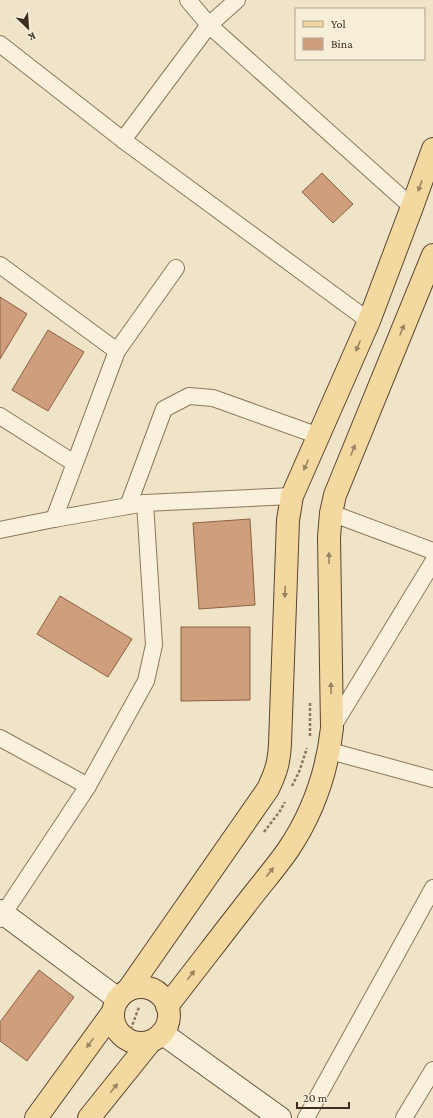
<svg xmlns="http://www.w3.org/2000/svg" width="433" height="1118" viewBox="0 0 433 1118" font-family="'Crimson Pro',serif">
	<style>
		.building { fill: #cf9f7d; stroke: #8d5f41 }
		.lines { fill: none; stroke-linecap: round; stroke-linejoin: round }
		.street-casing { stroke: #8d765c; stroke-width: 18 }
		.secondary-casing { stroke: #6f573f; stroke-width: 24 }
		.primary-casing { stroke: #5b4430; stroke-width: 24 }
		.path { stroke: #8d765c; stroke-width: 2.5; stroke-dasharray: 3 2; stroke-linecap: butt }
		.street { stroke: #faf1dc; stroke-width: 16 }
		.secondary { stroke: #faf1dc; stroke-width: 22 }
		.primary { stroke: #f3d9a0; stroke-width: 22 }
		.oneway { fill: #988460 }
	</style>
	<rect width="100%" height="100%" fill="#f0e4c8"/>
	<!-- building -->
	<g class="building">
		<path d="M322,173l31,31 -20,19 -31,-31z"/>
		<path d="M0,297l27,17 -27,45z"/>
		<path d="M48,330l36,22 -36,59 -36,-21z"/>
		<path d="M250,519l5,86 -56,4 -6,-86z"/>
		<path d="M60,596l72,43 -24,38 -71,-43z"/>
		<path d="M181,627h69v73l-69,1z"/>
		<path d="M39,970l35,27 -47,64 -27,-20v-19z"/>
	</g>
	<g class="lines">
		<!-- street casing -->
		<g class="street-casing">
			<g id="street">
				<path d="M188,0l21,25 203,182"/>
				<path d="M0,44l123,96 246,181"/>
				<path d="M123,140l86,-115 28,-25"/>
				<path d="M0,265l117,86"/>
				<path d="M0,416l74,47"/>
				<path d="M128,506l36,-97 25,-13 24,2 106,38"/>
				<path d="M331,513l102,38"/>
				<path d="M54,519l63,-168 59,-83"/>
				<path d="M0,530l54,-11 91,-16 147,-7"/>
				<path d="M332,728l101,-166"/>
				<path d="M0,738l88,48"/>
				<path d="M330,751l103,28"/>
				<path d="M0,919l88,-133 58,-105 8,-36 -9,-142"/>
				<path d="M306,1118l127,-230"/>
				<path d="M404,1118l29,-48"/>
			</g>
		</g>
		<!-- secondary casing -->
		<g class="secondary-casing">
			<g id="secondary">
				<path d="M0,911l118,88"/>
				<path d="M162,1033l118,85"/>
			</g>
		</g>
		<!-- primary casing -->
		<g class="primary-casing">
			<g id="primary">
				<circle cx="141" cy="1015" r="28"/>
				<path d="M128,990l140,-201c8,-17 11,-26 12,-45l8,-224 4,-24 77,-175 43,-114 21,-58"/>
				<path d="M167,1006c26,-33 51,-66 76,-98 15,-20 31,-38 45,-58 25,-37 39,-77 44,-122l-3,-191 2,-24 4,-18 98,-240"/>
				<path d="M36,1118l77,-106"/>
				<path d="M89,1118l61,-76"/>
			</g>
		</g>
		<!-- path -->
		<g class="path">
			<path d="M310,736v-35"/>
			<path d="M292,786l7,-14 8,-24"/>
			<path d="M264,832l16,-21 5,-9"/>
			<path d="M129,1034l10,-27"/>
		</g>
		<!-- street -->
		<use href="#street" class="street"/>
		<!-- secondary -->
		<use href="#secondary" class="secondary"/>
		<!-- primary -->
		<use href="#primary" class="primary"/>
	</g>
	<!-- one-way arrows -->
	<defs><path id="oneway-solid" d="M-6-.8H1V-3.2L6.5 0L1 3.2V.8H-6Z"/></defs>
	<g class="oneway">
		<use href="#oneway-solid" transform="translate(420 186) rotate(110)"/>
		<use href="#oneway-solid" transform="translate(402 330) rotate(-68)"/>
		<use href="#oneway-solid" transform="translate(358 346) rotate(113)"/>
		<use href="#oneway-solid" transform="translate(353 450) rotate(-68)"/>
		<use href="#oneway-solid" transform="translate(306 465) rotate(114)"/>
		<use href="#oneway-solid" transform="translate(329 558) rotate(-91)"/>
		<use href="#oneway-solid" transform="translate(285 592) rotate(92)"/>
		<use href="#oneway-solid" transform="translate(331 688) rotate(-91)"/>
		<use href="#oneway-solid" transform="translate(270 872) rotate(-52)"/>
		<use href="#oneway-solid" transform="translate(191 975) rotate(-52)"/>
		<use href="#oneway-solid" transform="translate(90 1043) rotate(126)"/>
		<use href="#oneway-solid" transform="translate(114 1088) rotate(-51)"/>
	</g>
	<!-- legend -->
	<rect x="295" y="8" width="130" height="52" fill="#f7eed8" stroke="#ada18e"/>
	<rect x="303" y="21" width="20" height="6" fill="#f3d9a0" stroke="#ada18e"/>
	<text x="331" y="28" font-size="12" fill="#3d2e20">Yol</text>
	<rect x="303" y="38" width="20" height="12" fill="#cf9f7d" stroke="#ada18e"/>
	<text x="331" y="48" font-size="12" fill="#3d2e20">Bina</text>
	<!-- north arrow -->
	<g transform="translate(28 28) rotate(155)" stroke="#f7eed8" stroke-width="3" paint-order="stroke">
	<path d="M0-3L7 15L0 10L-7 15Z" fill="#3d2e20"/>
	<text y="-6" font-size="11" font-weight="bold" text-anchor="middle" fill="#3d2e20">K</text>
	</g>
	<!-- scale -->
	<path d="M297 1102v6h52v-6" fill="none" stroke="#3d2e20" stroke-width="2"/>
	<text x="303" y="1102" font-size="12" fill="#3d2e20" stroke="#f7eed8" stroke-width="3" paint-order="stroke">20 m</text>
</svg>
